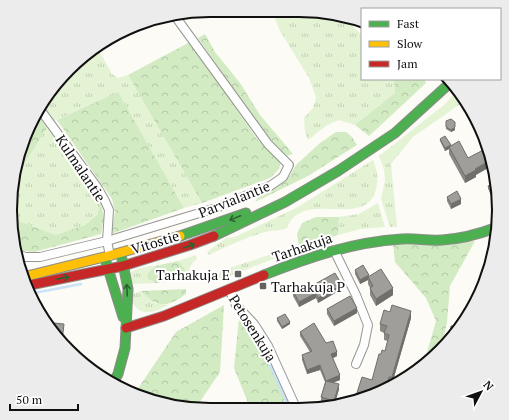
<svg xmlns="http://www.w3.org/2000/svg" width="509" height="420" viewBox="0 0 509 420" font-family="'PT Serif',serif">
	<style>
		.grass { fill: url(#grass-tufts) }
		.forest { fill: url(#forest-crowns) }
		.lines { fill: none; stroke-linecap: round; stroke-linejoin: round }
		.stream { stroke: #cae3f8; stroke-width: 2.5 }
		.street-casing { stroke: #969693; stroke-width: 10 }
		.fast-casing { stroke: #8d8c8a; stroke-width: 11 }
		.slow-casing { stroke: #8d8c8a; stroke-width: 11 }
		.jam-casing { stroke: #8d8c8a; stroke-width: 11 }
		.street { stroke: #fffefe; stroke-width: 8 }
		.fast { stroke: #4caf50; stroke-width: 9 }
		.slow { stroke: #ffc107; stroke-width: 9 }
		.jam { stroke: #c62828; stroke-width: 9 }
		.wall { fill: #8a8884 }
		.shaded-wall { fill: #706f6c }
		.building { fill: #a09e9a; stroke: #706f6c }
		.oneway { stroke: #2e6030 }
		.poi-dot { fill: #636260; stroke: #fff; stroke-width: 1.5 }
		.labels { text-anchor: middle; dominant-baseline: central; stroke-width: 4; stroke-linejoin: round; paint-order: stroke }
		.street-label { font-size: 14px; fill: #101010; stroke: #fff }
		.poi-label { font-size: 14px; fill: #101010; stroke: #fff; text-anchor: end }
		.rim { fill: none; stroke: #101010; stroke-width: 2 }
	</style>
	<defs>
		<pattern id="grass-tufts" width="24" height="20" patternUnits="userSpaceOnUse"><rect width="24" height="20" fill="#e3f3d4"/><path d="M3 7l-1-3M5 7V3M7 7l1-3M15 17l-1-3M17 17v-4M19 17l1-3" fill="none" stroke="#c2cfb5"/></pattern>
		<pattern id="forest-crowns" width="20" height="18" patternUnits="userSpaceOnUse"><rect width="20" height="18" fill="#d2ebc2"/><path d="M2 6a3 3 0 1 1 6 0M12 15a3 3 0 1 1 6 0" fill="none" stroke="#b3c8a6"/></pattern>
	</defs>
	<rect width="100%" height="100%" fill="#fcfbf5"/>
	<!-- grass -->
	<g class="grass">
		<path d="M312,10l41,10 1,8 8,7v44h32l1,14 -40,32 -16,-5 -12,5 -19,15 -3,-8 -1,-14 9,-10 3,-11 -7,-19 -30,-49 -6,-17z"/>
		<path d="M97,47l15,27 6,4 10,-3 74,128 -18,5 -66,-115 -64,28 -13,-17 3,-5 25,-31z"/>
		<path d="M456,92l7,10 -50,35 -22,27 6,63h-7l-9,-28 4,-19 -1,-11 -5,-13 65,-51z"/>
		<path d="M47,128l53,71 -2,15 -13,11 -29,10 -35,-13 -10,-7 -1,-18 3,-15z"/>
		<path d="M373,160c5,12 6,20 2,33 -14,35 -73,-4 -88,35 -7,3 -15,2 -22,4 -20,6 -38,14 -56,23l-2,-3 19,-14 9,-1 63,-30z"/>
		<path d="M378,203l7,24 -24,2 -23,6 1,-18 20,-3z"/>
		<path d="M284,250h3v3l-4,2 -59,23h-4l-2,-3 3,-4z"/>
		<path d="M196,255l1,4c-8,5 -8,11 -8,20h-7l2,-10 -6,-8z"/>
		<path d="M155,266l-7,7v6l8,4 -23,1c-15,-14 13,-17 22,-18z"/>
		<path d="M141,291l14,12 14,2c-6,2 -13,7 -19,7 -11,2 -18,-7 -20,-17z"/>
	</g>
	<!-- forest -->
	<g class="forest">
		<path d="M205,34l10,18 25,31 20,32 33,39 -7,2 -24,-26 -64,-92z"/>
		<path d="M190,42l67,97 24,23 -2,7 -9,9 -68,25 -74,-128z"/>
		<path d="M394,79h30l2,4 -57,53 -14,-11 40,-32z"/>
		<path d="M118,92l66,116 -73,26 4,-22 -3,-13 -55,-79z"/>
		<path d="M37,113l10,15 -34,54 8,-37z"/>
		<path d="M336,132h10l6,5 5,8 -49,31 -53,26 4,-6 30,-19 7,-12 24,-22z"/>
		<path d="M100,199l4,18 -3,17 -67,18 -16,-2c-8,-10 -7,-22 -7,-35l10,7 35,13 29,-10 13,-11z"/>
		<path d="M316,217h23l-1,18 -39,12 -2,-13 5,-11z"/>
		<path d="M475,241l-25,45 -3,36 -6,29 -17,12 12,-42 -10,-23 -31,-36 -2,-18z"/>
		<path d="M178,261l7,8 -3,10 -26,4 -8,-4v-6l7,-7z"/>
		<path d="M186,289v5c-19,14 -29,14 -45,-3z"/>
		<path d="M224,305l-4,67 -25,37 -49,-10 -11,-6 41,-61z"/>
		<path d="M240,308l24,37 30,65h-43l-17,-42z"/>
	</g>
	<g class="lines">
		<!-- stream -->
		<g class="stream">
			<path d="M29,294l52,-10"/>
			<path d="M265,354l25,56"/>
		</g>
		<!-- street casing -->
		<g class="street-casing">
			<g id="street">
				<path d="M39,108l58,79 8,14 4,9 -2,31 3,15"/>
				<path d="M334,250l22,45 12,30 -4,20 -8,19"/>
				<path d="M16,253l9,4h15l67,-16 109,-33 54,-22 13,-9 6,-12 -21,-21 -93,-128"/>
				<path d="M229,289l7,16 18,19 14,22 29,64"/>
			</g>
		</g>
		<!-- fast casing -->
		<g class="fast-casing">
			<g id="fast">
				<path d="M180,236l66,-23"/>
				<path d="M214,236l71,-34 53,-31 57,-38 55,-50"/>
				<path d="M106,262l17,55"/>
				<path d="M264,275c45,-18 89,-33 138,-36 13,-1 26,2 40,1 17,-1 37,-6 53,-12"/>
				<path d="M114,381l4,-7 7,-26 3,-59 -6,-30"/>
			</g>
		</g>
		<!-- slow casing -->
		<g class="slow-casing">
			<path id="slow" d="M23,277l85,-21 72,-20"/>
		</g>
		<!-- jam casing -->
		<g class="jam-casing">
			<g id="jam">
				<path d="M25,286l98,-20 67,-21 24,-9"/>
				<path d="M126,328l38,-12 100,-41"/>
			</g>
		</g>
		<!-- street -->
		<use href="#street" class="street"/>
		<!-- fast -->
		<use href="#fast" class="fast"/>
		<!-- slow -->
		<use href="#slow" class="slow"/>
		<!-- jam -->
		<use href="#jam" class="jam"/>
	</g>
	<!-- wall -->
	<g class="wall">
		<path d="M446,123l9,7 -4,2 -5,-3z"/>
		<path d="M440,139l11,7 25,29v2l-11,6 -16,-29v-5l-4,2 -5,-10z"/>
		<path d="M494,183l2,11 -5,2 -3,-8v-2z"/>
		<path d="M447,197l14,7 -10,5 -4,-8z"/>
		<path d="M355,270l14,6 24,19 -17,11 -6,-11v-7l-2,-4v-4l-8,4 -5,-10z"/>
		<path d="M306,289h36l-24,14 -2,-5 -17,9 -6,-11v-5z"/>
		<path d="M327,309l30,4 -23,13 -7,-12z"/>
		<path d="M277,318l13,6 -8,5 -5,-8z"/>
		<path d="M411,318l-19,66h-1l-19,-4 9,-26 4,-3 3,-10 -4,-1v-7l-4,-2v-7z"/>
		<path d="M300,332l26,11 11,13 -4,2 7,22 -7,3 6,6 -4,14 -7,1 -7,-2v-5l4,-15 -5,-12 -13,4 -5,-14v-5l8,-3 -10,-16z"/>
	</g>
	<!-- shaded-wall -->
	<g class="shaded-wall">
		<path d="M455,127v3l-4,2v-2z"/>
		<path d="M451,145v2h-2v2l-4,2v-3z"/>
		<path d="M489,161l1,6 -14,8v2l-11,6v-7l10,-7z"/>
		<path d="M495,192l1,2 -5,2v-2z"/>
		<path d="M461,199v5l-10,5v-5z"/>
		<path d="M369,275v4l-1,-2v3l-8,4v-4z"/>
		<path d="M342,285v4l-24,14v-5z"/>
		<path d="M393,288v7l-17,11v-7z"/>
		<path d="M316,293v5l-17,9v-5z"/>
		<path d="M357,308v5l-23,13v-5z"/>
		<path d="M411,311v7l-19,66v-7z"/>
		<path d="M290,322v2l-8,5v-2z"/>
		<path d="M337,352v4l-6,3v-5z"/>
		<path d="M320,365v5l-13,4v-4z"/>
		<path d="M340,375v5l-14,5v-4z"/>
		<path d="M389,377v9l-3,2z"/>
		<path d="M339,384v5l-4,14h-1z"/>
	</g>
	<!-- building -->
	<g class="building">
		<path d="M451,119l4,3v5l-4,3 -5,-3v-6z"/>
		<path d="M445,136l6,9 -6,3 -5,-9z"/>
		<path d="M459,141l9,17 19,-10 2,13 -14,8 1,1 -11,6 -16,-29z"/>
		<path d="M494,183l1,9 -4,2 -3,-8z"/>
		<path d="M457,191l4,8 -10,5 -4,-7z"/>
		<path d="M363,265l6,10 -9,5 -5,-10z"/>
		<path d="M381,269l12,19 -17,11 -6,-11 3,-2 -5,-9z"/>
		<path d="M335,273l7,12 -24,13 -2,-5 -17,9 -6,-11 11,-6 2,4z"/>
		<path d="M350,296l7,12 -23,13 -7,-12z"/>
		<path d="M392,305l19,6 -19,66h-3l-3,11 -10,7 -21,4 7,-22 10,3 7,-26h2l1,-4 3,1 4,-16 -5,-2 3,-7 -7,-2 4,-14 6,2z"/>
		<path d="M285,314l5,8 -8,5 -5,-9z"/>
		<path d="M54,323l10,1 -2,18 -9,-10z"/>
		<path d="M314,323l12,20 7,-2 4,11 -6,2 9,21 -14,6 -6,-16 -13,5 -5,-15 10,-4 -12,-19z"/>
		<path d="M451,326h6l-7,11z"/>
		<path d="M73,355h4v4z"/>
		<path d="M326,381l13,3 -5,17 -13,-4z"/>
		<path d="M225,406l15,1v3h-15z"/>
	</g>
	<!-- one-way arrows -->
	<defs><path id="oneway-shaft" d="M-6 0H5M1.5-3L5.5 0L1.5 3" fill="none" stroke-width="1.6" stroke-linecap="round" stroke-linejoin="round"/></defs>
	<g class="oneway">
		<use href="#oneway-shaft" transform="translate(235 218) rotate(158)"/>
		<use href="#oneway-shaft" transform="translate(189 246) rotate(-19)"/>
		<use href="#oneway-shaft" transform="translate(63 278) rotate(-11)"/>
		<use href="#oneway-shaft" transform="translate(127 290) rotate(-93)"/>
	</g>
	<!-- markers -->
	<g class="poi-dot">
		<rect x="234" y="270" width="8" height="8" rx="2"/>
		<rect x="259" y="282" width="8" height="8" rx="2"/>
	</g>
	<g class="labels">
		<!-- street labels -->
		<g class="street-label">
			<text transform="translate(81 168) rotate(56)">Kulmalantie</text>
			<text transform="translate(234 199) rotate(-22)">Parvialantie</text>
			<text transform="translate(155 242) rotate(-17)">Vitostie</text>
			<text transform="translate(302 247) rotate(-19)">Tarhakuja</text>
			<text transform="translate(253 328) rotate(58)">Petosenkuja</text>
		</g>
		<!-- poi labels -->
		<g class="poi-label">
			<text x="230" y="274">Tarhakuja E</text>
			<text x="271" y="286" text-anchor="start">Tarhakuja P</text>
		</g>
	</g>
	<!-- crop -->
	<path d="M0 0H509V420H0ZM210 17H299A193 193 0 0 1 492 210V210A193 193 0 0 1 299 403H210A193 193 0 0 1 17 210V210A193 193 0 0 1 210 17Z" fill="#ececec" fill-rule="evenodd"/>
	<path class="rim" d="M210 17H299A193 193 0 0 1 492 210V210A193 193 0 0 1 299 403H210A193 193 0 0 1 17 210V210A193 193 0 0 1 210 17Z"/>
	<!-- legend -->
	<rect x="361" y="8" width="140" height="72" fill="#ffffff" stroke="#9f9f9f"/>
	<rect x="369" y="21" width="20" height="6" fill="#4caf50" stroke="#9f9f9f"/>
	<text x="397" y="28" font-size="12" fill="#101010">Fast</text>
	<rect x="369" y="41" width="20" height="6" fill="#ffc107" stroke="#9f9f9f"/>
	<text x="397" y="48" font-size="12" fill="#101010">Slow</text>
	<rect x="369" y="61" width="20" height="6" fill="#c62828" stroke="#9f9f9f"/>
	<text x="397" y="68" font-size="12" fill="#101010">Jam</text>
	<!-- north arrow -->
	<g transform="translate(481 392) rotate(49)" stroke="#ffffff" stroke-width="3" paint-order="stroke">
	<path d="M0-3L7 15L0 10L-7 15Z" fill="#101010"/>
	<text y="-6" font-size="11" font-weight="bold" text-anchor="middle" fill="#101010">N</text>
	</g>
	<!-- scale -->
	<path d="M10 404v6h68v-6" fill="none" stroke="#101010" stroke-width="2"/>
	<text x="16" y="404" font-size="12" fill="#101010" stroke="#ffffff" stroke-width="3" paint-order="stroke">50 m</text>
</svg>
